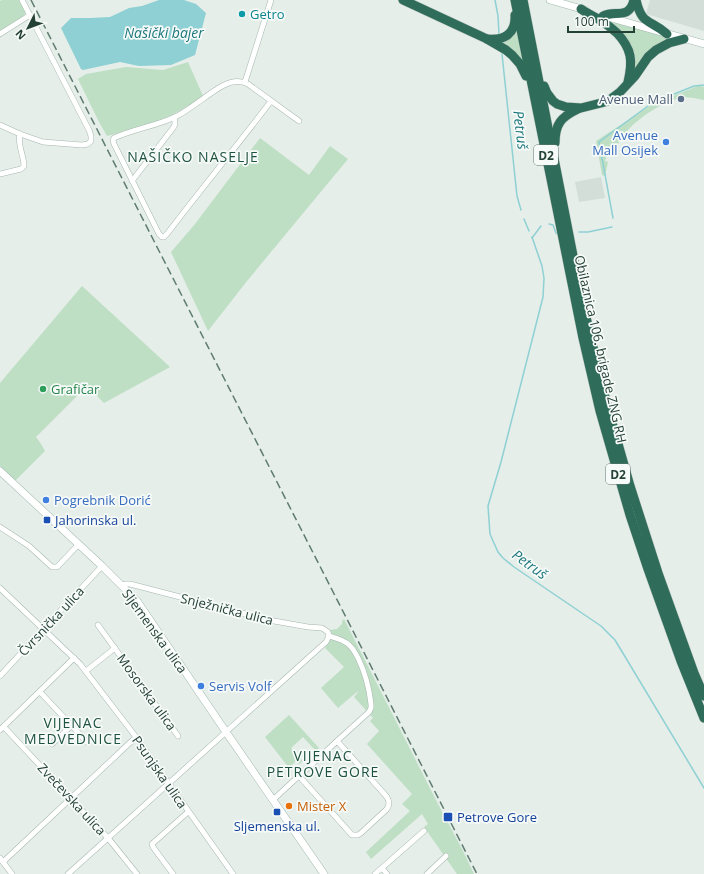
<svg xmlns="http://www.w3.org/2000/svg" width="704" height="874" viewBox="0 0 704 874" font-family="'Open Sans',sans-serif">
	<style>
		.built { fill: #d3ded8 }
		.green { fill: #bedfc4 }
		.water { fill: #8ed0d3 }
		.lines { fill: none; stroke-linecap: round; stroke-linejoin: round }
		.stream { stroke: #8ed0d3; stroke-width: 1.5 }
		.street-casing { stroke: #a7b7b0; stroke-width: 6 }
		.secondary-casing { stroke: #a3bab0; stroke-width: 8 }
		.highway-casing { stroke: #c2cac7; stroke-width: 10 }
		.street { stroke: #fff; stroke-width: 5 }
		.secondary { stroke: #fff; stroke-width: 7 }
		.highway { stroke: #2f6d5a; stroke-width: 9 }
		.rail { stroke: #5f7c71; stroke-width: 1.5; stroke-dasharray: 8 4; stroke-linecap: butt }
		.culture-dot { fill: #0f9aa8; stroke: #f6faf8; stroke-width: 1.5 }
		.service-dot { fill: #5c6f8a; stroke: #f6faf8; stroke-width: 1.5 }
		.shop-dot { fill: #3f7fe0; stroke: #f6faf8; stroke-width: 1.5 }
		.leisure-dot { fill: #2e9e5b; stroke: #f6faf8; stroke-width: 1.5 }
		.transit-dot { fill: #1a4fb4; stroke: #f6faf8; stroke-width: 1.5 }
		.food-dot { fill: #e8710a; stroke: #f6faf8; stroke-width: 1.5 }
		.labels { text-anchor: middle; dominant-baseline: central; stroke-width: 3.5; stroke-linejoin: round; paint-order: stroke }
		.shield { fill: #f6faf8; stroke: #637870; stroke-width: 1 }
		.shield-label { font-size: 12px; font-weight: bold; fill: #244136 }
		.culture-label { font-size: 13px; fill: #0d838f; stroke: #f6faf8; text-anchor: start }
		.service-label { font-size: 13px; fill: #4e5e75; stroke: #f6faf8; text-anchor: end }
		.shop-label { font-size: 13px; fill: #366cbe; stroke: #f6faf8; text-anchor: start }
		.street-label { font-size: 13px; fill: #244136; stroke: #f6faf8 }
		.leisure-label { font-size: 13px; fill: #27864d; stroke: #f6faf8; text-anchor: start }
		.transit-label { font-size: 13px; fill: #164399; stroke: #f6faf8; text-anchor: start }
		.food-label { font-size: 13px; fill: #c56008; stroke: #f6faf8; text-anchor: start }
		.water-label { font-size: 14px; font-style: italic; fill: #1d787d; stroke: #f6faf8 }
		.neighbourhood-label { font-size: 14px; letter-spacing: 1px; fill: #1f5341; stroke: #f6faf8 }
	</style>
	<rect width="100%" height="100%" fill="#e5eee9"/>
	<!-- built -->
	<g class="built">
		<path d="M650,0h54v31l-58,-17z"/>
		<path d="M601,177l4,21 -26,4 -4,-20z"/>
	</g>
	<!-- green -->
	<g class="green">
		<path d="M2,0h18l6,12 -4,6 -22,14v-31z"/>
		<path d="M607,18l64,20 -38,37 1,-9z"/>
		<path d="M517,26l9,43 -28,-27z"/>
		<path d="M188,62l15,34c-14,9 -28,19 -44,24 -17,7 -34,11 -52,16l-8,-14 -21,-43 8,-5 40,-7 37,3z"/>
		<path d="M700,85l4,2v13c-7,-1 -17,-4 -24,-2 -23,6 -56,28 -64,51l-2,1 -2,-1 -5,6 -2,6 3,1 -3,14 -3,-1 -6,-34 55,-36z"/>
		<path d="M260,138l49,37 21,-29 18,13 -101,122 -39,50 -37,-79 24,-28z"/>
		<path d="M82,286l88,81 -66,36 -17,-17 -51,51 5,7 4,7 -30,30 -15,-15v-83z"/>
		<path d="M344,619l93,183 26,49 11,23h-17l-33,-47 4,-3 -6,-10 -51,45 -5,-7 44,-41 -8,-7 10,-10 -45,-50 12,-13 -9,-10 3,-3 -19,-21 4,-5v-1l-20,17 -17,-20 23,-21 -19,-19 8,-12 -3,-6 7,-1 5,-5v-3z"/>
		<path d="M289,715l30,33 -3,3 -13,-14 -12,11 12,13 -4,3 -3,-3 -7,7 -24,-31z"/>
	</g>
	<!-- water -->
	<path class="water" d="M159,0h25l12,4 10,9 -11,42 -24,10 -32,1 -19,-4 -37,8 -2,-1 -20,-41 10,-10h19l20,-1 19,-9 13,-2z"/>
	<g class="lines">
		<!-- stream -->
		<g class="stream">
			<path d="M495,0l3,16 1,18"/>
			<path d="M502,54l15,142 4,14"/>
			<path d="M613,218l-14,-76 53,-39 42,-17 10,-1"/>
			<path d="M524,219l5,12"/>
			<path d="M549,224l4,1 3,8 2,1"/>
			<path d="M579,232h9l24,-5"/>
			<path d="M532,237l10,29 2,12 -1,19 -42,165 -13,44 2,28 3,7 5,11 5,6 11,9 87,59 14,14 89,148"/>
			<path d="M532,238l9,-12"/>
		</g>
		<!-- street casing -->
		<g class="street-casing">
			<g id="street">
				<path d="M0,34l30,-19"/>
				<path d="M245,82l26,-82"/>
				<path d="M271,101c-34,45 -70,88 -104,133l-3,3h-2l-3,-3 -45,-90 -1,-4 1,-2c20,-9 42,-12 61,-21 18,-9 32,-23 49,-32 8,-4 16,-5 24,-1l51,37"/>
				<path d="M0,125l20,9 23,8 39,3 6,-1 3,-3v-5l-2,-6 -67,-130"/>
				<path d="M0,174l21,-5 3,-3c0,-10 -7,-22 -4,-32"/>
				<path d="M132,181l41,-53c3,-4 2,-6 1,-10"/>
				<path d="M0,527l29,19 23,21h5l22,-23"/>
				<path d="M122,585l3,-1h5l108,28 36,9 34,6 14,1 6,4 1,4"/>
				<path d="M0,588l80,76 56,73 97,137"/>
				<path d="M98,625l80,111"/>
				<path d="M329,636c7,2 15,4 20,9 4,3 7,9 9,13 8,16 11,29 13,46v4l-2,4 -32,29"/>
				<path d="M86,671l29,-23"/>
				<path d="M0,676l102,-110"/>
				<path d="M40,692l47,50"/>
				<path d="M4,727l104,111 29,36"/>
				<path d="M0,730l74,-72"/>
				<path d="M52,744l20,-19"/>
				<path d="M273,800c21,-20 43,-39 64,-59l50,56c2,4 3,7 0,12l-26,24 -3,2h-6l-53,-59"/>
				<path d="M0,858l12,16"/>
				<path d="M3,862l133,-125"/>
				<path d="M382,868l5,6"/>
				<path d="M68,874l258,-232 3,-6"/>
				<path d="M173,874l-20,-27 -1,-3 36,-32"/>
				<path d="M375,874l49,-43"/>
				<path d="M427,874l19,-18"/>
			</g>
		</g>
		<!-- secondary casing -->
		<g class="secondary-casing">
			<g id="secondary">
				<path d="M550,0l35,10"/>
				<path d="M604,16l100,28"/>
				<path d="M0,471l102,95 35,35 89,131 98,142"/>
			</g>
		</g>
		<!-- highway casing -->
		<g class="highway-casing">
			<g id="highway">
				<path d="M403,0l84,39 19,11 6,5 8,9 6,12"/>
				<path d="M515,0l68,338 17,73 30,104 18,54 33,92 23,57"/>
				<path d="M523,0l54,276 13,59 17,70 23,81 28,87 36,100 10,23"/>
				<path d="M636,0c6,26 14,19 31,34"/>
				<path d="M581,9c7,5 14,8 21,12 6,4 10,8 15,12 15,16 16,28 11,49"/>
				<path d="M603,16c13,-6 26,4 31,-16"/>
				<path d="M487,39c17,2 29,-5 28,-24"/>
				<path d="M544,86l3,7 6,8 4,3 9,3 15,1 20,-5 7,-2 12,-9 15,-16 13,-19 8,-7 13,-7 15,-4"/>
				<path d="M555,143c0,-19 6,-26 23,-34"/>
			</g>
		</g>
		<!-- street -->
		<use href="#street" class="street"/>
		<!-- secondary -->
		<use href="#secondary" class="secondary"/>
		<!-- highway -->
		<use href="#highway" class="highway"/>
		<!-- rail -->
		<path class="rail" d="M31,0l446,874"/>
	</g>
	<!-- markers -->
	<circle class="culture-dot" cx="242" cy="14" r="4"/>
	<circle class="service-dot" cx="681" cy="99" r="4"/>
	<g class="shop-dot">
		<circle cx="666" cy="142" r="4"/>
		<circle cx="46" cy="500" r="4"/>
		<circle cx="201" cy="686" r="4"/>
	</g>
	<circle class="leisure-dot" cx="43" cy="389" r="4"/>
	<g class="transit-dot">
		<rect x="43" y="516" width="8" height="8" rx="2"/>
		<rect x="273" y="808" width="8" height="8" rx="2"/>
		<rect x="443" y="812" width="10" height="10" rx="2"/>
	</g>
	<circle class="food-dot" cx="289" cy="806" r="4"/>
	<g class="labels">
		<!-- shield labels -->
		<g class="shield">
			<rect x="534" y="145" width="24" height="20" rx="3"/>
			<rect x="606" y="464" width="24" height="20" rx="3"/>
		</g>
		<g class="shield-label">
			<text x="546" y="155">D2</text>
			<text x="618" y="474">D2</text>
		</g>
		<!-- culture labels -->
		<g class="culture-label">
			<text x="250" y="14">Getro</text>
		</g>
		<!-- service labels -->
		<g class="service-label">
			<text x="673" y="99">Avenue Mall</text>
		</g>
		<!-- shop labels -->
		<g class="shop-label">
			<text x="658" y="135" text-anchor="end">Avenue<tspan x="658" dy="15">Mall Osijek</tspan></text>
			<text x="54" y="500">Pogrebnik Dorić</text>
			<text x="209" y="686">Servis Volf</text>
		</g>
		<!-- street labels -->
		<g class="street-label">
			<text transform="translate(601 349) rotate(77)">Obilaznica 106. brigade ZNG RH</text>
			<text transform="translate(227 609) rotate(14)">Snježnička ulica</text>
			<text transform="translate(51 621) rotate(-47)">Čvrsnička ulica</text>
			<text transform="translate(155 631) rotate(54)">Sljemenska ulica</text>
			<text transform="translate(147 692) rotate(54)">Mosorska ulica</text>
			<text transform="translate(160 772) rotate(55)">Psunjska ulica</text>
			<text transform="translate(72 799) rotate(47)">Zvečevska ulica</text>
		</g>
		<!-- leisure labels -->
		<g class="leisure-label">
			<text x="51" y="389">Grafičar</text>
		</g>
		<!-- transit labels -->
		<g class="transit-label">
			<text x="55" y="520">Jahorinska ul.</text>
			<text x="457" y="817">Petrove Gore</text>
			<text x="277" y="826" text-anchor="middle">Sljemenska ul.</text>
		</g>
		<!-- food labels -->
		<g class="food-label">
			<text x="297" y="806">Mister X</text>
		</g>
		<!-- water labels -->
		<g class="water-label">
			<text x="164" y="32">Našički bajer</text>
			<text transform="translate(521 130) rotate(83)">Petruš</text>
			<text transform="translate(530 564) rotate(36)">Petruš</text>
		</g>
		<!-- neighbourhood labels -->
		<g class="neighbourhood-label">
			<text x="193" y="156">NAŠIČKO NASELJE</text>
			<text x="73" y="722">VIJENAC<tspan x="73" dy="16">MEDVEDNICE</tspan></text>
			<text x="323" y="755">VIJENAC<tspan x="323" dy="16">PETROVE GORE</tspan></text>
		</g>
	</g>
	<!-- north arrow -->
	<g transform="translate(28 28) rotate(228)" stroke="#f6faf8" stroke-width="3" paint-order="stroke">
	<path d="M0-3L7 15L0 10L-7 15Z" fill="#244136"/>
	<text y="-6" font-size="11" font-weight="bold" text-anchor="middle" fill="#244136">N</text>
	</g>
	<!-- scale -->
	<path d="M568 26v6h66v-6" fill="none" stroke="#244136" stroke-width="2"/>
	<text x="574" y="26" font-size="12" fill="#244136" stroke="#f6faf8" stroke-width="3" paint-order="stroke">100 m</text>
</svg>
